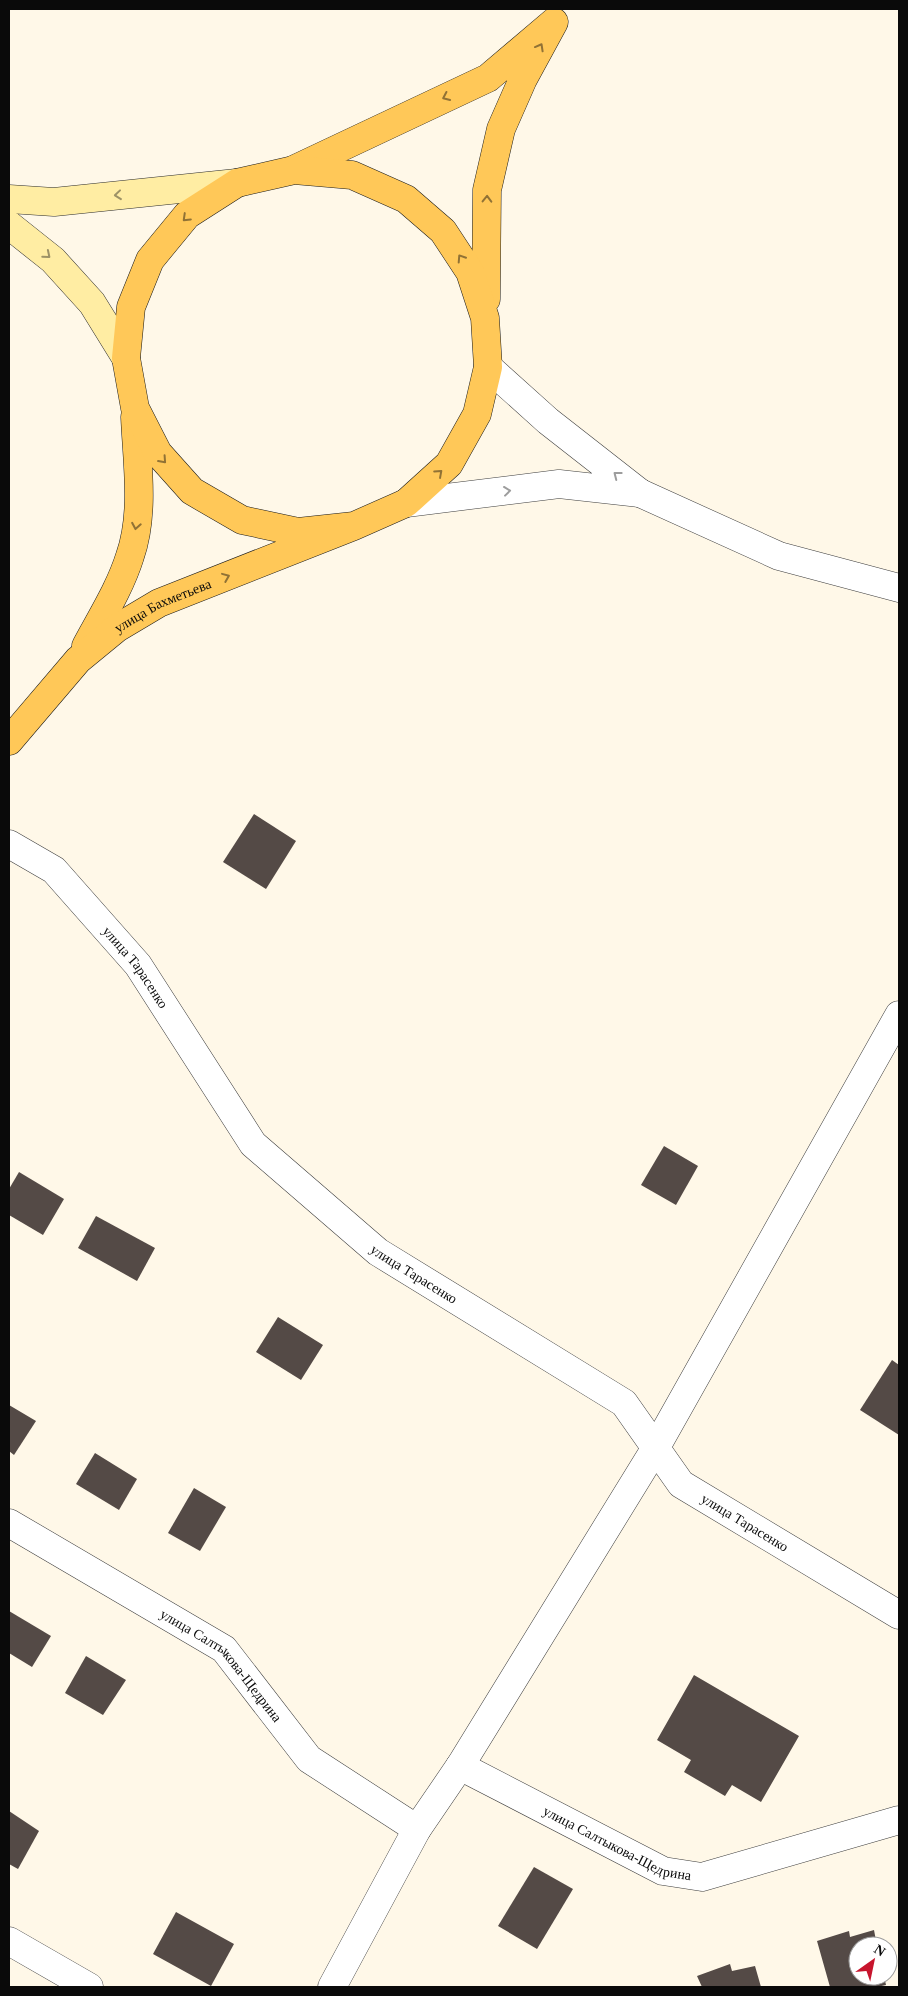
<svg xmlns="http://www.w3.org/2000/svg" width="908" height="1996" viewBox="0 0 908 1996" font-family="'Times New Roman',serif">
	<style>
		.building { fill: #544a46 }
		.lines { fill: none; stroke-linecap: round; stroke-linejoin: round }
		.minor-casing { stroke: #3d3d3d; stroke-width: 29 }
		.secondary-casing { stroke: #2c2c2c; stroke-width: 29 }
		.primary-casing { stroke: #1b1b1b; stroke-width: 29 }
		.minor { stroke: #fff; stroke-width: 28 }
		.secondary { stroke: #ffeda3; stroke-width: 28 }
		.primary { stroke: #ffc858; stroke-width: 28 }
		.oneway { stroke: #917235 }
		.oneway2 { stroke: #9d9266 }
		.oneway3 { stroke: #9d9d9d }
		.labels { text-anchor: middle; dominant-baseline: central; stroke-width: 5; stroke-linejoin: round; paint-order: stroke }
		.street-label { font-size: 14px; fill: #0a0a0a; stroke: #fff }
	</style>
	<rect width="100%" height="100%" fill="#fff8e8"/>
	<!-- building -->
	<g class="building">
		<path d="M254,814l42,27 -30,48 -43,-27z"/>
		<path d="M664,1146l34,20 -22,39 -35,-20z"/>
		<path d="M19,1172l45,27 -21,36 -34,-20v-26z"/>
		<path d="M96,1216l59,32 -18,33 -59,-33z"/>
		<path d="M278,1317l45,28 -22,35 -45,-28z"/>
		<path d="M892,1360l7,5v70l-39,-25z"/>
		<path d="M9,1405l27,16 -22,34 -5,-4z"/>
		<path d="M95,1453l42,26 -18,31 -43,-26z"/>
		<path d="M194,1488l32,19 -26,44 -32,-18z"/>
		<path d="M9,1611l42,25 -19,31 -23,-14z"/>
		<path d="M86,1656l40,24 -23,35 -38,-22z"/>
		<path d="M694,1675l105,61 -38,66 -29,-17 -7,11 -41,-24 7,-12 -34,-20z"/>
		<path d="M9,1811l30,20 -21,38 -9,-5z"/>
		<path d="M534,1867l39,22 -36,60 -39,-23z"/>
		<path d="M176,1912l58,32 -23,42 -58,-32z"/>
		<path d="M874,1930l3,16h-19v30h26l2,9 -9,2h-47l-13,-46 32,-10 1,6z"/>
		<path d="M730,1964l2,7 23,-5 6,21h-59l-5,-11z"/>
	</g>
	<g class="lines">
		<!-- minor casing -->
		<g class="minor-casing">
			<g id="minor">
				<path d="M640,493l139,63 120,32"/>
				<path d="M406,503l153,-19 81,9 -92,-72 -60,-54"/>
				<path id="s1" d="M9,844l45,26 84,95 115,179 125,108 246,151 57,81 218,131"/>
				<path id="s2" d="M9,1523l215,126 85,110 108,70"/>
				<path id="s3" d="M460,1766l203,105 39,6 197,-57"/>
				<path d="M9,1941l80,46"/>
				<path d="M332,1987l85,-158 43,-63 195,-317 244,-434"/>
			</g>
		</g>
		<!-- secondary casing -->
		<g class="secondary-casing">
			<g id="secondary">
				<path d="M9,199l45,3 183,-19"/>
				<path d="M9,225l44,35 39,43 34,55"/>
			</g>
		</g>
		<!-- primary casing -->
		<g class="primary-casing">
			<g id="primary">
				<path d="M295,169l193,-91 66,-56 -31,57 -22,50 -14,61 -1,109"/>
				<path d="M86,646c16,-30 34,-58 44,-90 15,-43 7,-94 5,-139"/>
				<path id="s4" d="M9,741l69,-81 39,-32 42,-25 195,-77 52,-23 43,-39 28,-50 11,-47 -3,-49 -15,-46 -27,-41 -37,-32 -54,-24 -58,-5 -57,13 -50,32 -37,45 -19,47 -5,51 9,50 23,45 34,38 50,29 56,12 56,-6"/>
			</g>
		</g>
		<!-- minor -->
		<use href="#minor" class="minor"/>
		<!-- secondary -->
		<use href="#secondary" class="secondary"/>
		<!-- primary -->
		<use href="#primary" class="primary"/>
	</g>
	<!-- one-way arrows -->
	<defs><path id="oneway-chevron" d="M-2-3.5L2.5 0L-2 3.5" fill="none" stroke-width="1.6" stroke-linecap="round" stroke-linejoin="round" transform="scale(1.25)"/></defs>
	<g class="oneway">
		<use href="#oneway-chevron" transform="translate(540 47) rotate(-61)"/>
		<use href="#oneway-chevron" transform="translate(446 97) rotate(155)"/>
		<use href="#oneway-chevron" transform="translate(487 199) rotate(-89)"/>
		<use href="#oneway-chevron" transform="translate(186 218) rotate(136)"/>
		<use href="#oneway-chevron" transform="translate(461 258) rotate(-123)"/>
		<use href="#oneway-chevron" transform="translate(163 460) rotate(48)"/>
		<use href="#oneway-chevron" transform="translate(439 473) rotate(-42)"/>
		<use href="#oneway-chevron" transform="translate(136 526) rotate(100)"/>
		<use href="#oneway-chevron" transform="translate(226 577) rotate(-22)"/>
	</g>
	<g class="oneway2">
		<use href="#oneway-chevron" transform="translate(118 195) rotate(174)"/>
		<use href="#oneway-chevron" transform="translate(47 255) rotate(40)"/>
	</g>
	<g class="oneway3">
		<use href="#oneway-chevron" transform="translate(617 475) rotate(-142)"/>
		<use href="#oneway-chevron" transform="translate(507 491) rotate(-7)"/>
	</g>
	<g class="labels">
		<!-- street labels -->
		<g class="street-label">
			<text stroke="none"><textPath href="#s4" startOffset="208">улица Бахметьева</textPath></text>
			<text stroke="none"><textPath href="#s1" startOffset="179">улица Тарасенко</textPath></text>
			<text stroke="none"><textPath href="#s1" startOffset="599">улица Тарасенко</textPath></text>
			<text stroke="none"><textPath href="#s1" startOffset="1019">улица Тарасенко</textPath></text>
			<text stroke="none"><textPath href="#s2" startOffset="258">улица Салтыкова-Щедрина</textPath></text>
			<text stroke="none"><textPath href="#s3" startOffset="176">улица Салтыкова-Щедрина</textPath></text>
		</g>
	</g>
	<!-- border -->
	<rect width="908" height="1996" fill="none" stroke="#0a0a0a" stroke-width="20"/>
	<!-- north arrow -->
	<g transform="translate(873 1961) rotate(33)"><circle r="24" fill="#ffffff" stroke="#9d9d9d"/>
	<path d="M0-4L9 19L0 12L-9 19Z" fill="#c7152d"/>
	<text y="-8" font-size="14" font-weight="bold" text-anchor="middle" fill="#0a0a0a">N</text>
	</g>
</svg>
